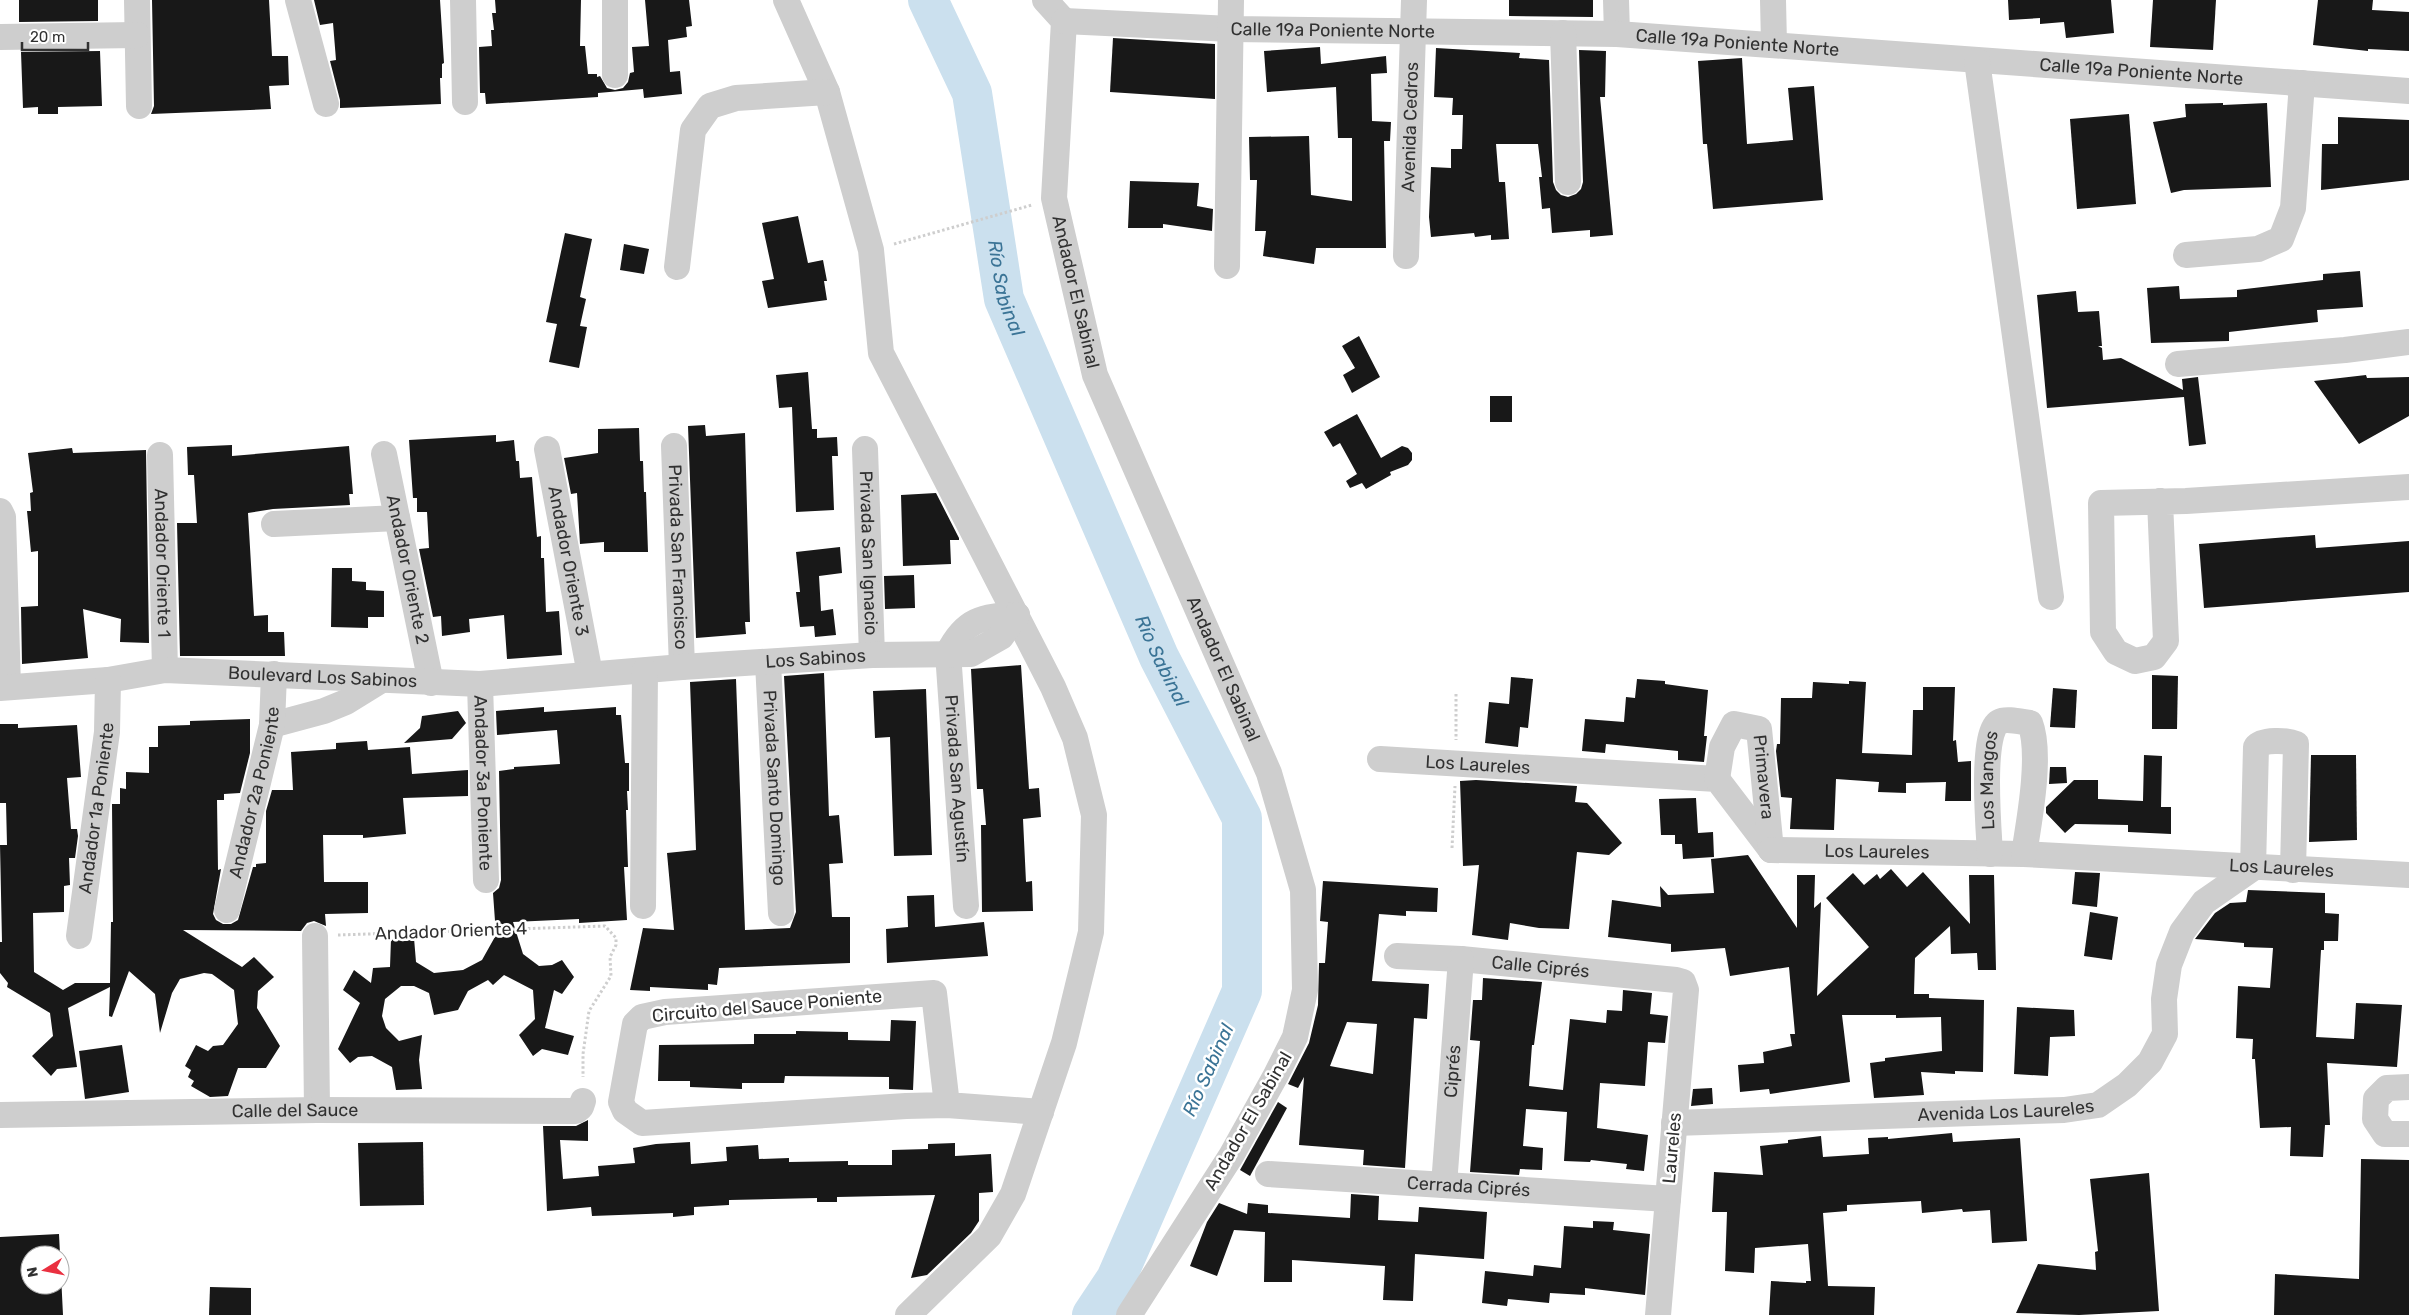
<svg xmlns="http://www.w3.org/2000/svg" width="2409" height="1315" viewBox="0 0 2409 1315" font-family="Rubik,sans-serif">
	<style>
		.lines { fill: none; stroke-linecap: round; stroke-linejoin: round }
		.river { stroke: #cbe0ee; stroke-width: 40 }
		.building { fill: #181818; fill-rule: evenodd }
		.path { stroke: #cecece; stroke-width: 3; stroke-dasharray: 2.5 2.5; stroke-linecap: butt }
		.minor { stroke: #cecece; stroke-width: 26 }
		.labels { text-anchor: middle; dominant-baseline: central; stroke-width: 5; stroke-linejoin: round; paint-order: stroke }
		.street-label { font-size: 18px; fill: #313131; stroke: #fff }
		.water-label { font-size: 19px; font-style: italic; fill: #3b7496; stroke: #fff }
	</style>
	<rect width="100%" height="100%" fill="#fff"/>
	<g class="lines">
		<!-- river -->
		<path class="river" id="s1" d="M928,0l44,93 32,206 155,358 83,161v173l-126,288 -24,36"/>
	</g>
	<!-- building -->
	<g class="building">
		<path d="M19,0h79v21l-79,1z"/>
		<path d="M152,0h117l3,56h16l1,29 -20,1 2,23 -120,5 3,-8z"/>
		<path d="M314,0h126l4,63 -2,1v14h-2l1,26 -101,4v-8l-10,-39 6,-1 -3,-37 -13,2z"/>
		<path d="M495,0h86l-1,46h5l3,28h9v3l3,-1 7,12 8,2 8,-2 5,-6 2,-9 4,-1 -2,-25 17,-1 -4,-46h44l3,26 -6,1 1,10 -19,3 2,32 10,-1 2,23 -38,4 -1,-9 -45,4v4l-112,7 -1,-11h-5l-1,-46 13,-1 -1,-16h3l-2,-17h4z"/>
		<path d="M1509,0h84v17l-84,-1z"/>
		<path d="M2008,0h103l3,33 -48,5 -2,-16 -24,2v-6l-31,2z"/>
		<path d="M2153,0h63l-3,50 -63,-3z"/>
		<path d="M2318,0h55l-1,10 37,2v39l-41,-2v2l-55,-6z"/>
		<path d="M1113,38l102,6v55l-105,-7z"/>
		<path d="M1320,47l1,17 65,-8 1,17 -16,1 1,47 19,1 -1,19h-6l2,107h-70l-2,16 -51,-8 3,-25h-11l2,-51h-7l-1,-43 60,-1 2,59 41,6v-63h-14l-2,-51 -69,5 -3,-41z"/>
		<path d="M1436,48l84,5 -1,5 30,2 4,122 3,8 5,5 7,2 8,-3 5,-5 2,-7 -4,-132 27,1 -1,46h-5l13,138 -23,2v-7l-38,3 -2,-25 -8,1 -3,-32h3l-4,-33h-42l3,38h6l4,57 -18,1v-5l-16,2 -1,-4 -43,4 -2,-20 2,-50 20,1v-19h11l1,-34h-11l1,-17 -19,-1z"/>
		<path d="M100,51l2,55 -44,1v7h-20v-7l-15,1 -2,-56z"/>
		<path d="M1742,58l5,86 46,-4 -5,-52 26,-2 9,114 -110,9 -6,-65h-4l-5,-83z"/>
		<path d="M2223,103v2l44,-2 4,84 -87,3 -13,3 -18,-71 33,-5 -1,-13z"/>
		<path d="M2129,114l7,90 -59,5 -7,-90z"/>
		<path d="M2338,117l71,3v60l-88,10 1,-46h16z"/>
		<path d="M1130,181l69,2 -2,23 16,3 -1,22 -49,-7v4h-35z"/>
		<path d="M798,216l10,47 15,-3 4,21h-3l3,19 -59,8 -6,-27 12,-2 -12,-56z"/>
		<path d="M565,233l27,6 -12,58 6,2 -6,27 7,1 -8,41 -30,-6 8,-38 -11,-2z"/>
		<path d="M624,244l25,5 -5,25 -24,-4z"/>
		<path d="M2360,271l3,36 -46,3 1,12 -89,10v9l-78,2 -4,-55 32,-2 1,13 57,-2v-7l86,-10v-6z"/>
		<path d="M2076,291l2,21 21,-1 3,35h-4l4,2 1,12 18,-2 62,32 -1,-11 16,-2 8,67 -17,2 -5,-49 -137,11 -10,-113z"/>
		<path d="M1359,336l21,41 -28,16 -9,-18 12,-7 -13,-22z"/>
		<path d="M808,372l4,57h5v9l20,-1 1,19h-6l2,54 -38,2 -4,-105 -13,1 -3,-33z"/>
		<path d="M2366,375l1,3 42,-1v39l-50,28 -45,-63z"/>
		<rect x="1490" y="396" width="22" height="26"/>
		<path d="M1357,414l24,44 21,-12 6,2 4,5v7l-4,5 -18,7 1,3 -25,14 -4,-6 -12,5 -4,-7 11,-7 -17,-31 -7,4 -9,-15z"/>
		<path d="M705,425l1,11 39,-3 5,189h-5l1,12 -50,4 -8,-212z"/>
		<path d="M639,428l1,33h3l1,31h2l2,60h-44v-10l-24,2 -3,-51 -6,1 -7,-36 34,-5v-24z"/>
		<path d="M496,435v7l18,-2 2,21h3l1,17 12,-1 5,60 4,-1v22h3l2,54 13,-1 3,44 -55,4 -3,-44 -35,4 1,13 -28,4 -1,-20 -8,1 -14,-68 10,-1 -2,-36h-10v-14h-4l-4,-58z"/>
		<path d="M232,445v11l117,-10 4,48h-4l1,11 -77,4 -25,4 6,103 14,-1v17h16l1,24h-105l-3,-133h20l-3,-48h-6l-1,-28z"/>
		<path d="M72,448l1,5 73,-3 3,193 -29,-1 1,-23 -38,-10 5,49 -66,6 -1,-57 17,-1v-55l-7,1 -4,-41h4l-1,-18 3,-1 -5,-39z"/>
		<path d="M936,493l23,45v2h-9l1,24 -48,2 -2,-71z"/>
		<path d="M2315,535l1,13 93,-7v51l-205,16 -5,-64z"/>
		<path d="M840,547l2,26 -23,3 2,35 12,-2 3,26 -21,2 -1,-11 -14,1 -4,-35h4l-4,-40z"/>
		<path d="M332,568h20v13l14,1v8l18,1v26h-16v11l-37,-1z"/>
		<path d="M914,575l1,33 -30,1 -1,-33z"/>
		<path d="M1021,665l8,124 10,-1 2,29 -18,2 3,63 6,-1 1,30 -51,1 -1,-87h5l-3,-36h-6l-6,-120z"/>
		<path d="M824,673l5,143 10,-1 4,48 -14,1 3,53h18v46l-131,5 -2,17 -9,-1v6l-58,-3v4l-20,-1 13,-62 31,2 -7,-77 29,-3 -6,-168 46,-3 9,251 45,-2 6,-16 -12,-236z"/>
		<path d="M2152,675l26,1 -1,53h-25z"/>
		<path d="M1511,677l22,2 -5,49 -8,-1 -2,20 -33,-4 4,-41 20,2z"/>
		<path d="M1637,679l28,2v3l43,6 -4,46h3l-3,26 -26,-2v-9l-72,-7 -1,9 -23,-2 3,-32 39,3 2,-25 9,1z"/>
		<path d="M1849,681l17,1 -4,71 50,2 1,-45h10v-23h32l-2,54 3,-1 2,22 13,-1v40h-26l1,-19 -40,1v10l-28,-1 1,-10 -43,-3 -2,51 -44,-1 2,-31 -11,-1 -5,-46 1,-7h3l1,-46h31l1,-16 36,2z"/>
		<path d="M2053,688l24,2 -2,38 -25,-1z"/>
		<path d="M926,689l6,166 -38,1 -4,-119 -15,1 -2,-47z"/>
		<path d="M544,707v5l72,-5v8h5l4,48h4v28h-2l1,19h-2l2,57h-4l3,53 -48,3v-4l-66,3 10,32 16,12 13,-1 10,-5 12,17 -12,17 -8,-4 -9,38 29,8 -6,19 -26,-6 -9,7 -14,-21 16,-16 -2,-29 -29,-15 -11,10 -5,-5 -20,11 -10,19 -24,5 -5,-22 -15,-7h-13l-16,13 -3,17 4,12 13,13 23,-6 -3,25 3,29 -26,1 -4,-23 -20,-11 -14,1 -8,6 -12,-14 22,-46 -17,-13 11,-20 17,13 2,-15 17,-1 1,-28 23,-1 2,24 18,11 29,-3 19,-10 14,-25 -3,-42 6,-5 2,-8 -2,-109 15,-2v-2l46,-3 -3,-34 -60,5 -1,-24z"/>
		<path d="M458,711l8,12 -14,16 -48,4 16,-15 2,-12z"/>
		<path d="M250,719v34l-10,40 -16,1v6h-7l1,70 3,-1 -8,45 3,6 7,4h8l7,-4 15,-53h3v-3l10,-1v-52l6,-21h21l-2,-38 45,-3v-6l31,-2 1,9 42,-3 2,27 56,-4v26l-65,2 3,36 -43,4v-3h-40l1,47h44v31l-43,1 1,12 -12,-5 -7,2 -6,8 -118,-1 59,37 12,-10 20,20 -16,14 -1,17 23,38 -14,22h-28l-10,28 -18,1 -19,-11 3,-5 -6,-4 3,-7 -6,-4 11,-21 12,6 5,-5 10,-1 15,-21 -4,-34 -22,-16 -8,-1 -24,6 -8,14 -12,40 -5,-39 -26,-23 -17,46 -3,-1 1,-29 -42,21 9,59 -20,2 -6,7 -19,-20 21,-20 -3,-23 -43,-26 1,-4 -8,-10v-31h2l-2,-97h7l-1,-42h-6v-79h18v4l59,-3 4,52 -14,1 4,51h6l1,7 -3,22h-6l1,27 -6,1v26l-31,1 1,59 29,18 12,-7h35l1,-61h2l-1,-118h8v-16l6,1v-17l23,1v-26h9v-21l32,-1v-4z"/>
		<path d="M2144,755l18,1 -1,51h10v27l-43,-2v-7l-53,-1 -10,9 -19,-20v-6l28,-27h24v19l45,2z"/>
		<path d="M2311,755h45l1,85 -48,2z"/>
		<path d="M2050,767h16l1,16 -18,1z"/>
		<path d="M1476,780l101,6 -2,16 12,1 35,40 -13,12 -32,-3 -8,77 -30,-1 -29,-5 -2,17 -36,-5 7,-70 -16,1 -3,-85z"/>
		<path d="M1696,798l2,35 15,-1 1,25 -31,2 -1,-15h-7v-9h-14l-2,-36z"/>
		<path d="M1748,855l49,73v-53h18l-1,33 7,-6 -4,94 52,-49 -43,-49 27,-25 11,12 13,-11 3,5 11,-10 16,18 16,-15 47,52 -1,-49h25l2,95h-18l-1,-17 -26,1 -1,-28 -35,32 -1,36h15v4l55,2 -1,72 -28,-1v3l-34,-2 3,23 -50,3 -4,-35 15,-2v-3l57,-7 -1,-34 -45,1v-3h-54l8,67 -80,12 -1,-5 -29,3 -2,-27 26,-2 -1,-11 29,-6 -2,-12h5l-6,-67 -59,9 -5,-28 -54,4v-8l-63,-7 4,-37 49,7 -1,-21 8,9 46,-2 -3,-34z"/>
		<path d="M2075,872l25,1 -3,34 -25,-3z"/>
		<path d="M1323,881l115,7 -1,24 -31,-1v5l-27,-2 -3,30 -4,37 57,3 -2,35 -13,-1 -9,150 -42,-3 1,-15 -65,-5 5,-68 -6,11 -10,-4 21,-41 9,-38 1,-42h6l3,-41 -8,-1zM1347,1022l30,2 -4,50 -43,-8z"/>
		<path d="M2248,890l77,3v20l14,1 -1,27h-14v9h-3l-5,87 38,2 2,-36 46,2 -5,62 -70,-4 3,62h-5l-2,32 -33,-1 1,-29 -31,1 -5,-69h-3l1,-20 -17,-1 2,-52 32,2 3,-40 -29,-1v-4l-49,-4 20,-26 15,-10 16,-1z"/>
		<path d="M934,895l1,32 49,-5 4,34 -101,7 -1,-34 22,-2 -1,-31z"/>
		<path d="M2090,912l28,5 -6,43 -28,-4z"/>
		<path d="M1483,978l59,4 -8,63h-2l-3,41 34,4 7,-71 36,4 1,-13 15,1 1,-21 29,3 -2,21 18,2 -3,27 -17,-1 -3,44 -45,-3 -3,45 51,7 -4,36 -18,-2 1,-5 -36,-4 -1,2 -26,-1 3,-49 -41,-3 -3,37 20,2 -1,22 -22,-1 -1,6 -49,-3 10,-131 -10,-1 3,-40h9z"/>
		<path d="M2017,1007l57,3 1,26 -25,1 -2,39 -34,-2z"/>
		<path d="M891,1020l25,1 -3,69 -24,-1v-12l-104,-1 -1,7h-42v6l-52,-2v-6h-32l1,-36 95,-1v-10h42v-3l52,1v8l42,1z"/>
		<path d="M122,1045l7,47 -44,7 -6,-48z"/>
		<path d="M1712,1088l1,16 -22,2 2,-17z"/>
		<path d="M1278,1102l9,6 -37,68 -10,-6z"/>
		<path d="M588,1120v21l-28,-1 3,39 36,-3 -1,-10 37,-3 -2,-15 23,-4 34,-2 1,22 36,-3 -1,-14 32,-2 1,14 30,-1v4l59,-1v4h44v-15l36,-1v-5l27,-1v13l36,-2 2,38 -14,1v28l-8,12 -44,42 -16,3 24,-83 -98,2v5h-20v-4l-88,2v5l-35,2v8l-21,2v-4l-81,3 -1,-9 -44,4 -4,-85h33z"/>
		<path d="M1952,1133l1,9 67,-4 7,103 -35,2 -2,-33 -27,2 -1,-3 -40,4 -1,-12 -74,4v6l-24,2 5,73 47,1 -1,28h-105l2,-34 35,2v-2h5l-3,-37 -53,4 -1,25 -29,-2 2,-59h-15l2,-40 49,3 -3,-29 28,-3v-3l33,-4 2,21 46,-3 -1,-16 20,-1v2z"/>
		<path d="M423,1142l1,63 -64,1 -2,-63z"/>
		<path d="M2361,1159l48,1v155h-135l1,-41 84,5z"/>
		<path d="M2149,1173l10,138 -80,4 -63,-2 22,-49 58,6 -1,-18 3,-1 -8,-72z"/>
		<path d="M1351,1194l28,2 -1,24 40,2 1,-15 68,5 -3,47 -69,-5 -2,47 -30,-1 2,-34 -93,-6v22h-28l1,-50 -31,-2 -17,46 -27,-10 17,-44 12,-19 28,11 1,-11 20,2v8l82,5z"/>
		<path d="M1593,1221l21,1 -1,8 37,4 -5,61 -60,-7v7l-35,-2 -1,10 -41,-4 -1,7 -25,-3 3,-32 48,5 1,-11 27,3 3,-42 29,2z"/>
		<path d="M59,1234l4,81h-63v-78zM30,1255h30v30h-30z"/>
		<path d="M210,1287l41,1v27h-42z"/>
	</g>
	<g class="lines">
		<!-- path -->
		<g class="path">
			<path d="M894,244l138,-39"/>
			<path d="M1456,694v46"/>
			<path d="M1452,848l3,-62"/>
			<path d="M338,935l267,-9 11,12v7l-6,12 1,19 -22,35 -6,43v23"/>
		</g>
		<!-- minor -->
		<g class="minor">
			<path d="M137,0l2,106"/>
			<path d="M298,0l28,104"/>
			<path d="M463,0l2,102"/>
			<path d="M615,0v75"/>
			<path d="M786,0l41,92 44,158 10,103 172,334 22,51 19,77 -3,117 -27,111 -51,151 -24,42 -81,79"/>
			<path id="s2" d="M1045,0l19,21 -10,177 41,177 174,398 34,117 2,100 -10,47 -19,38 -45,81 -102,159"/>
			<path d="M1616,0l1,34"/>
			<path d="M1773,0l1,44"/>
			<path id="s3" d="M1064,21l167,8 386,5 792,57"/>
			<path d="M1563,33l5,149"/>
			<path d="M0,37l137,-2"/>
			<path d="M1977,61l74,536"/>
			<path d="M2186,255l72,-6 23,-10 12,-31 9,-125"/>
			<path id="s4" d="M1406,256l8,-256"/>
			<path d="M1227,266l4,-266"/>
			<path d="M677,267l16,-137 17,-24 26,-8 91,-6"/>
			<path d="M2178,364l167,-14 64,-8"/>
			<path id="s5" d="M674,446l8,221"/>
			<path id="s6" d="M547,449l43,225"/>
			<path id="s7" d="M865,449l7,206"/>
			<path id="s8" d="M384,454l47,229"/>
			<path id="s9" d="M160,455l5,215"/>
			<path d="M2160,501l6,140 -12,16 -19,4 -19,-9 -13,-20 -2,-129 85,-2 223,-14"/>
			<path d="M0,511l3,6 5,170"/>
			<path d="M274,524l123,-6"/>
			<path id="s10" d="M948,653l18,253"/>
			<path d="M948,653c17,-34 34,-37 69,-38"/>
			<path id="s11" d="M768,663l13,250"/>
			<path id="s12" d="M480,684l6,196"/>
			<path id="s13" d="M0,688l108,-8 57,-10 315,14 202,-17 190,-12 99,-1 30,-17 16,-22"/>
			<path d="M272,725l52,-14 22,-9 34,-21"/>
			<path id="s14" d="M1380,759l337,20 54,71"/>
			<path id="s15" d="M1717,779l5,-32 12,-23 25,5 12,121"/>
			<path id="s16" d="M1771,850l253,4 385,21"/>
			<path id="s17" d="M1990,854c-1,-21 -10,-122 9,-132 7,-4 23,0 31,1 12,31 -1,99 -6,131"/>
			<path d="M643,906l2,-235"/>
			<path id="s18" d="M227,910l45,-185 2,-51"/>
			<path id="s19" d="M79,936l28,-204 1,-52"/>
			<path d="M315,936l2,174"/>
			<path id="s20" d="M1397,956l64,3 215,21 7,2 3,8 -28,325"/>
			<path d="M2409,1087l-22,1 -11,11 -1,20 10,15h24"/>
			<path d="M947,1105l-13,-112 -269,19 -23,5 -7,7 -14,78 4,9 17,12 264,-17 41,-1 94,7"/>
			<path id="s21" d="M0,1115l317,-5 259,1 5,-4 2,-6"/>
			<path id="s22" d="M1674,1123l390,-13 34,-5 29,-20 23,-23 15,-28 -1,-35 5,-34 13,-33 22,-30 49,-34 3,-121c6,-8 31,-7 40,-3l-3,126"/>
			<path id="s23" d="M1268,1174l400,25"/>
			<path id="s24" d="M1444,1185l17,-226"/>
		</g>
	</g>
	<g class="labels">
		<!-- street labels -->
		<g class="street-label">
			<text stroke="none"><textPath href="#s3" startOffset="269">Calle 19a Poniente Norte</textPath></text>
			<text stroke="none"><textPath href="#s3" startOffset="674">Calle 19a Poniente Norte</textPath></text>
			<text stroke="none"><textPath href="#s3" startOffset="1079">Calle 19a Poniente Norte</textPath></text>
			<text stroke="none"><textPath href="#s4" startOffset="129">Avenida Cedros</textPath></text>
			<text stroke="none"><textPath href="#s2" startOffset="302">Andador El Sabinal</textPath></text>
			<text stroke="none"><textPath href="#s7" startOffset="104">Privada San Ignacio</textPath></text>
			<text stroke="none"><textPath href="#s5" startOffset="111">Privada San Francisco</textPath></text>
			<text stroke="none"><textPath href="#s6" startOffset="114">Andador Oriente 3</textPath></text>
			<text stroke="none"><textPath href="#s9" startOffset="108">Andador Oriente 1</textPath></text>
			<text stroke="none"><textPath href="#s8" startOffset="118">Andador Oriente 2</textPath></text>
			<text stroke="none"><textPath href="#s13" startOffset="818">Los Sabinos</textPath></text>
			<text stroke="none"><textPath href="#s2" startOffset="708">Andador El Sabinal</textPath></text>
			<text stroke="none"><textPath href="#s13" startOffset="324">Boulevard Los Sabinos</textPath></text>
			<text stroke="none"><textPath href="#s14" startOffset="98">Los Laureles</textPath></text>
			<text stroke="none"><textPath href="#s15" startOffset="132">Primavera</textPath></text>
			<text stroke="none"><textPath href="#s10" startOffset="126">Privada San Agustín</textPath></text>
			<text stroke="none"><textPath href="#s17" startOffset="74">Los Mangos</textPath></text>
			<text stroke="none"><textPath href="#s12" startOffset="99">Andador 3a Poniente</textPath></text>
			<text stroke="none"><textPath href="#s11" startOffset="125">Privada Santo Domingo</textPath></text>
			<text stroke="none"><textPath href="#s18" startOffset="121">Andador 2a Poniente</textPath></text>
			<text stroke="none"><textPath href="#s19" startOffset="129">Andador 1a Poniente</textPath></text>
			<text stroke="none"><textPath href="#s16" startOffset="106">Los Laureles</textPath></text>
			<text stroke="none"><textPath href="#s16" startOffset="511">Los Laureles</textPath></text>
			<text transform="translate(451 931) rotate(-2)">Andador Oriente 4</text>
			<text stroke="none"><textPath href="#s20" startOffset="144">Calle Ciprés</textPath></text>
			<text transform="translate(767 1006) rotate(-5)">Circuito del Sauce Poniente</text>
			<text stroke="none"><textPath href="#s24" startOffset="114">Ciprés</textPath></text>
			<text stroke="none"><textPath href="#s22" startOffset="332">Avenida Los Laureles</textPath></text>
			<text stroke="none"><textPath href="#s21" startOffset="295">Calle del Sauce</textPath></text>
			<text transform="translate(1248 1121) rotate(-60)">Andador El Sabinal</text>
			<text transform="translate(1672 1148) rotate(-85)">Laureles</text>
			<text stroke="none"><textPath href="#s23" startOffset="201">Cerrada Ciprés</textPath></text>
		</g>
		<!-- water labels -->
		<g class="water-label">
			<text stroke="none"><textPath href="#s1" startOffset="301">Río Sabinal</textPath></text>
			<text stroke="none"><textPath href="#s1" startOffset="706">Río Sabinal</textPath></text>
			<text transform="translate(1208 1070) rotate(-66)">Río Sabinal</text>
		</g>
	</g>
	<!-- north arrow -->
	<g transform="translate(45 1270) rotate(260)"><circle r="24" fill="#ffffff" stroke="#adadad"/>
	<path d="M0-4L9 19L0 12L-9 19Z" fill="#ea3040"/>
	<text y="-8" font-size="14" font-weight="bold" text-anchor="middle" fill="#313131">N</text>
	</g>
	<!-- scale -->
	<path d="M22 42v8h66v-8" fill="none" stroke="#313131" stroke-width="2.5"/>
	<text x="30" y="42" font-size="15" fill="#313131" stroke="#ffffff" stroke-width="4" paint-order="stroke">20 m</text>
</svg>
